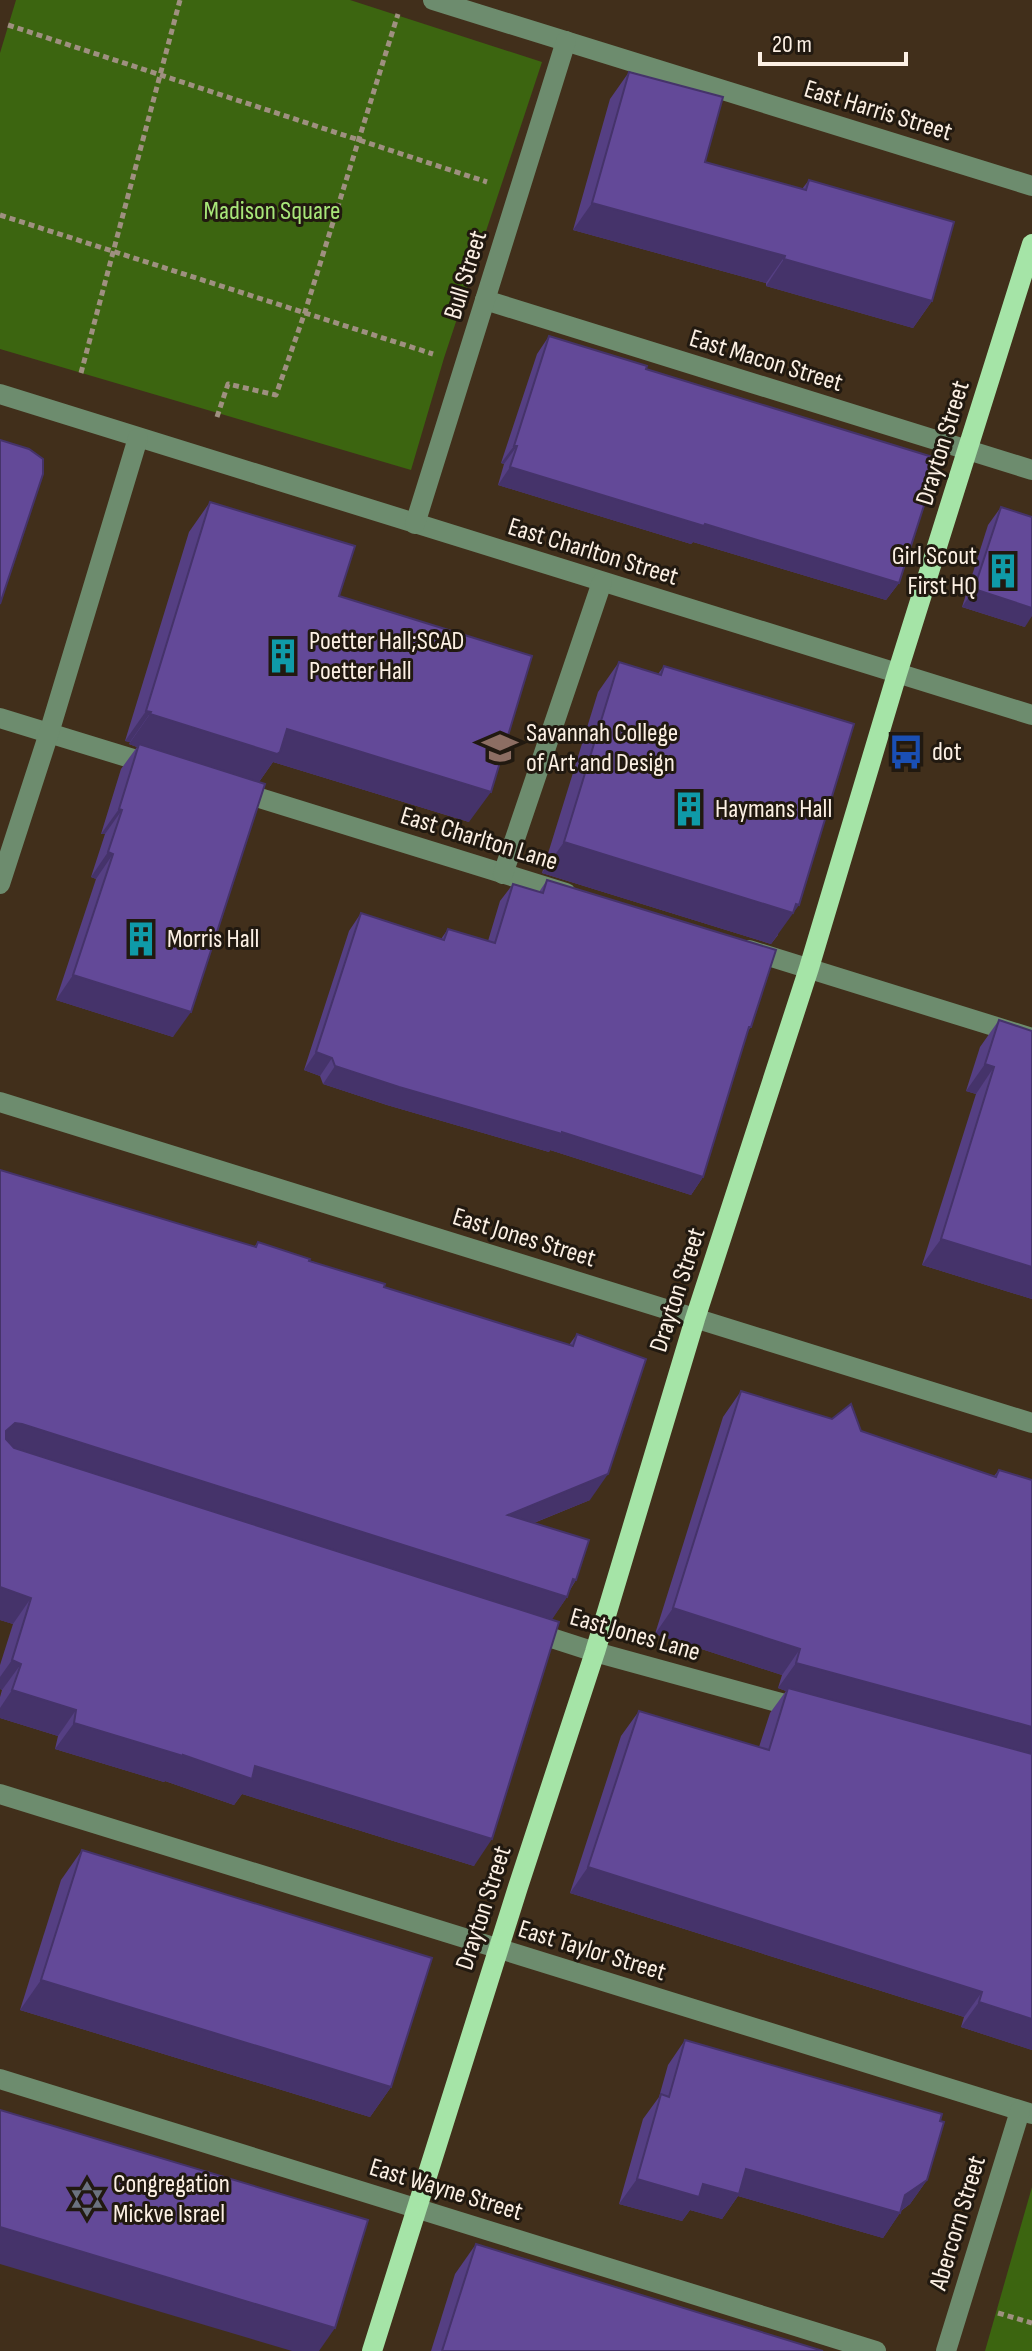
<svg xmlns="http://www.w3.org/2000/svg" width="1032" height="2351" viewBox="0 0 1032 2351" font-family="'Sofia Sans Condensed',sans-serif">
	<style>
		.green { fill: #3c6510 }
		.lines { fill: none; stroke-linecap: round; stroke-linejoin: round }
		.path { stroke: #9f9080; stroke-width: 5; stroke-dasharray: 6 4; stroke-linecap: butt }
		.minor { stroke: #6d8c6e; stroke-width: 20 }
		.major { stroke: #a5e4a7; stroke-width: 20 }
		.wall { fill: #553f83 }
		.shaded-wall { fill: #45336a }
		.building { fill: #634998; stroke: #45336a; stroke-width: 2 }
		.labels { text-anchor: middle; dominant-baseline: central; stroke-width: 6; stroke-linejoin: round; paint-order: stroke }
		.street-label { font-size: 26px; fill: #fcf0e4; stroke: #211910 }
		.park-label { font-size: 26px; fill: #a8e679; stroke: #211910 }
		.poi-label { font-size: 26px; fill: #fcf0e4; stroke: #211910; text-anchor: start }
	</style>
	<rect width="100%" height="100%" fill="#412f1b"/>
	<!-- green -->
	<g class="green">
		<path d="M16,0h334l192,62 -98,296 -33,112 -411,-121v-296z"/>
		<path d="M1032,2187v164h-47z"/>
	</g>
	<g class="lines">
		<!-- path -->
		<g class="path">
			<path d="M8,25l479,157"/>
			<path d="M0,215l433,139"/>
			<path d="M81,373l99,-373"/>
			<path d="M217,417l11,-33 48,11 29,-83 93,-298"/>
			<path d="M998,2313l34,10"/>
		</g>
		<!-- minor -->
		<g class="minor">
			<path d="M433,0l599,186"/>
			<path d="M485,300l547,170"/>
			<path d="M0,394l1032,321"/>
			<path d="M415,524l151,-483"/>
			<path d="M0,718l153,47"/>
			<path d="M237,791l329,102"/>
			<path d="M503,874l99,-292"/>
			<path d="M0,884l49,-151 89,-295"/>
			<path d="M749,950l283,88"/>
			<path d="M0,1102l1032,321"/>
			<path d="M530,1631l65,21 208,57"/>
			<path d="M0,1794l1032,320"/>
			<path d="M0,2079l876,272"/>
			<path d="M946,2351l74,-240"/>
		</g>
		<!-- major -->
		<path class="major" d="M372,2351l146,-464 77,-235 100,-333 114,-351 88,-294 135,-430"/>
	</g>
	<!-- wall -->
	<g class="wall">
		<path d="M629,72l76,90 97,27 7,-9 123,121 -19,27 -147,-42v-3l-193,-53 37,-131z"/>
		<path d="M549,336l97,33 253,214 -13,17 -193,-58 -2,2 -193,-59 6,-21 -3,-1 36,-109z"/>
		<path d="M210,502l129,94 130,226 -196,-60 -14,20 -86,255 -117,-37 40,-121 -5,-2 14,-43h-4l20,-65 16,-22 -8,-3 1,-2 -5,-1 64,-209z"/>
		<path d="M1001,507l24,120 -63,-20 26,-82z"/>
		<path d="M619,662l39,12 6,-8 114,269 -7,9 -229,-71 56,-181z"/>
		<path d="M547,880l204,147 -4,5 -44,145 -12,18 -141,-45 -1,2 -162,-47 -64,-21 -3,-8 -16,-6 45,-139 12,-18 80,26 7,-10 40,12 12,-40 13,-17 26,8z"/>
		<path d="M999,1020l33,279 -110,-34 54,-171 -10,-3 14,-44z"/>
		<path d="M0,1170l254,77 4,-5 126,45 185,58 8,-11 13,166 -56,23 42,57 -6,10 -3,7 -16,23 -77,246 -232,-72 -8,11 -69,-24 -1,1 -109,-33 3,-13 -58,-18v-21l2,-7 -2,-1v-24l13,-41 -13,-4z"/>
		<path d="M741,1391l253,85 5,-6 33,580 -71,-23 3,-10 -394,-124 51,-157 18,-25 120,36 11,-34 16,-22 -8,-3 4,-13 -127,-41 68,-217z"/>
		<path d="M82,1850l309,237 -21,30 -350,-107 41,-130z"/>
		<path d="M685,2040l242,140 -17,24 -9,7 -18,27 -145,-42 -16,23 -32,-9 -8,11 -63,-17 24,-85 16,-22 9,-32z"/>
		<path d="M476,2244l347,107h-392l24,-77z"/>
	</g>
	<!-- shaded-wall -->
	<g class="shaded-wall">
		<path d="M592,203l193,53 -19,27 -193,-53z"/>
		<path d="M784,259l148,42 -19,27 -147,-42z"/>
		<path d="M514,446h3l-13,18 -3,-1z"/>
		<path d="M510,467l195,57 194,59 -13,17 -193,-58 -2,2 -193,-59z"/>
		<path d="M974,589l58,19v8l-7,11 -63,-20z"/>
		<path d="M146,711l5,1 -21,30 -5,-1z"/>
		<path d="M150,714l137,15 204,63 -22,30 -196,-60 -14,20 -120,-38 -2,3 -8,-3z"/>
		<path d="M119,809l3,1 -17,24h-4z"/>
		<path d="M564,842l232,62 3,1 -28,39 -229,-71z"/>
		<path d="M108,852l5,2 -17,25 -5,-2z"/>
		<path d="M73,975l118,37 -18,25 -117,-37z"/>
		<path d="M316,1052l16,6 -12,18 -16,-6z"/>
		<path d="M985,1064l9,3 -18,27 -10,-3z"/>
		<path d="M335,1066l227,66 141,45 -12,18 -141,-45 -1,2 -162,-47 -64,-21z"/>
		<path d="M941,1239l91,28v32l-110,-34z"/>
		<path d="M15,1423l7,1 554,156 -12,17h3l-18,27 -545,-174 2,-19z"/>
		<path d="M608,1474l-18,26 -101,41 19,-26z"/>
		<path d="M0,1587l31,11 -18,26 -13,-4z"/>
		<path d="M673,1608l127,41 -18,26 -127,-41z"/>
		<path d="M12,1660l9,4 -19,26 -2,-1v-12z"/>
		<path d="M796,1663l236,64v31l-244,-70 -2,3 -8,-3z"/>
		<path d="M12,1690l64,20 -18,26 -58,-18v-10z"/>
		<path d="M74,1723l181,43 237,73 -18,27 -232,-72 -8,11 -69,-24 -1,1 -109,-33z"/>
		<path d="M588,1867l394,125 -18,25 -394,-124z"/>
		<path d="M41,1980l350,107 -21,30 -350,-107z"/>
		<path d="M979,2002l53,17v31l-71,-23z"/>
		<path d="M746,2169l159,26 22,-15 -17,24 -11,8 1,1 -17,25 -145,-42 -16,23 -32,-9 -8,11 -63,-17 18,-25 66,5z"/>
		<path d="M0,2227l335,101 -16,23h-27l-292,-87z"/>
	</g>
	<!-- building -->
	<g class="building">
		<path d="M629,72l94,25 -18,65 101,28 3,-10 145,42 -22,79 -148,-42 1,-3 -193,-53z"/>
		<path d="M549,336l98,30 -1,3 293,90 -40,124 -194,-59 -1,2 -194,-59 7,-21h-3z"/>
		<path d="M0,440l29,9 14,10v15l-43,130z"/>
		<path d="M210,502l145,44 -16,50 193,60 -41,136 -204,-63 -7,23 -3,2 -127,-40 1,-2 -5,-1z"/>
		<path d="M1001,507l31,10v91l-58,-19z"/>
		<path d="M619,662l42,13 3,-9 190,58 -55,181 -3,-1 -3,9 -229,-71z"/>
		<path d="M139,744l126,40 -74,228 -118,-37 40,-121 -5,-2 14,-42 -3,-1z"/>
		<path d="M547,880l229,70 -25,77h-2l-46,150 -141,-45v2l-163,-47 -64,-21 -3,-8 -16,-6 45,-139 83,27 4,-11 47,14 18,-59 30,9z"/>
		<path d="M999,1020l33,11v236l-91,-28 53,-172 -9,-3z"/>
		<path d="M0,1170l256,77 2,-5 52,17 -1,2 76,23 -1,3 189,59 4,-12 69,25 -38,115 -100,41 81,25 -13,40 -3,-1 -6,18 -545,-173 -7,-1 -9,8v8l8,9 545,174 -67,217 -237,-73 -3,13 -69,-24v1l-109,-33 2,-13 -64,-20 9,-26 -9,-4 19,-62 -31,-11z"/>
		<path d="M741,1391l91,28 19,-15 10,27 135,46 3,-7 33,10v247l-236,-64 4,-14 -127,-41z"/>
		<path d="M788,1688l244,66v265l-53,-17 3,-10 -394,-125 51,-156 130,39z"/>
		<path d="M82,1850l350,108 -41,129 -350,-107z"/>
		<path d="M685,2040l257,74 -2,7 4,1 -17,58 -22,15 -5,18 -154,-44 -7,25 -36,-10 -4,13 -62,-18 24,-85 8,3z"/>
		<path d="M0,2110l368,110 -33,108 -335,-101z"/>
		<path d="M476,2244l347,107h-381z"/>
	</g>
	<!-- icons -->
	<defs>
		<g id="building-bare" transform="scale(2.76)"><path d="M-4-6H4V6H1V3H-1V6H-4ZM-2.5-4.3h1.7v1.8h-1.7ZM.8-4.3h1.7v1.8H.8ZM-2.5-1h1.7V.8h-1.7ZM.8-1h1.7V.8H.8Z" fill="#0f9aa8" stroke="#211910" stroke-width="2.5" paint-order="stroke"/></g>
		<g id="university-bare" transform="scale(2.76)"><path d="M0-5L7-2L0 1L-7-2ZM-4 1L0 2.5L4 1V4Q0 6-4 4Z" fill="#8d6e63" stroke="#211910" stroke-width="2.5" paint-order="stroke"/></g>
		<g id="bus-bare" transform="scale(2.76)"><path d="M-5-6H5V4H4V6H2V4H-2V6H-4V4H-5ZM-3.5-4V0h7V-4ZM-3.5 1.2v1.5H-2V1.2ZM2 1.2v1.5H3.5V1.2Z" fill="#1a4fb4" stroke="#211910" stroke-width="2.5" paint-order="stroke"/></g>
		<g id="synagogue-bare" transform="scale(2.76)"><path d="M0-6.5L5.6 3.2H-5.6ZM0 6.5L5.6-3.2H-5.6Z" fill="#6b7280" stroke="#211910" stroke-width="2.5" paint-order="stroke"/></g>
	</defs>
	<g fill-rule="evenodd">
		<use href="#building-bare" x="1003" y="571"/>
		<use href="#building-bare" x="283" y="656"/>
		<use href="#university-bare" x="500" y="748"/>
		<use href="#bus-bare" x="906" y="752"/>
		<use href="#building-bare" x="689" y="809"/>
		<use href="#building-bare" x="141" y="939"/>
		<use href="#synagogue-bare" x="87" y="2199"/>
	</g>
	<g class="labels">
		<!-- street labels -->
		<g class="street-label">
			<text transform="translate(878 111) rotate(17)">East Harris Street</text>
			<text transform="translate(466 275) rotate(-73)">Bull Street</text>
			<text transform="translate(766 361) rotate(17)">East Macon Street</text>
			<text transform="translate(943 443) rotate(-73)">Drayton Street</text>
			<text transform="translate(593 552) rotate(17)">East Charlton Street</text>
			<text transform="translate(479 839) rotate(17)">East Charlton Lane</text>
			<text transform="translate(524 1238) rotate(17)">East Jones Street</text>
			<text transform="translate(678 1290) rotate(-72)">Drayton Street</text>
			<text transform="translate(635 1635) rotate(16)">East Jones Lane</text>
			<text transform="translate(484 1908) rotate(-72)">Drayton Street</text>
			<text transform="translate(592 1951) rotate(17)">East Taylor Street</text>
			<text transform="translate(446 2190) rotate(17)">East Wayne Street</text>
			<text transform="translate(958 2223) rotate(-73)">Abercorn Street</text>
		</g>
		<!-- park labels -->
		<g class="park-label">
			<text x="272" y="211">Madison Square</text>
		</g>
		<!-- poi labels -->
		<g class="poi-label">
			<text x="977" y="556" text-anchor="end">Girl Scout<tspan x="977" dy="30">First HQ</tspan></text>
			<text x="309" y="641">Poetter Hall;SCAD<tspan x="309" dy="30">Poetter Hall</tspan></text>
			<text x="526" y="733">Savannah College<tspan x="526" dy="30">of Art and Design</tspan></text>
			<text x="932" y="752">dot</text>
			<text x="715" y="809">Haymans Hall</text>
			<text x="167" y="939">Morris Hall</text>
			<text x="113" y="2184">Congregation<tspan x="113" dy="30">Mickve Israel</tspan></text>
		</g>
	</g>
	<!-- scale -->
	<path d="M760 52v12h146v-12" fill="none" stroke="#fcf0e4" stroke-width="4"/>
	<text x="772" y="52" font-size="24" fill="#fcf0e4" stroke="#211910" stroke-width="6" paint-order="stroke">20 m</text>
</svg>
